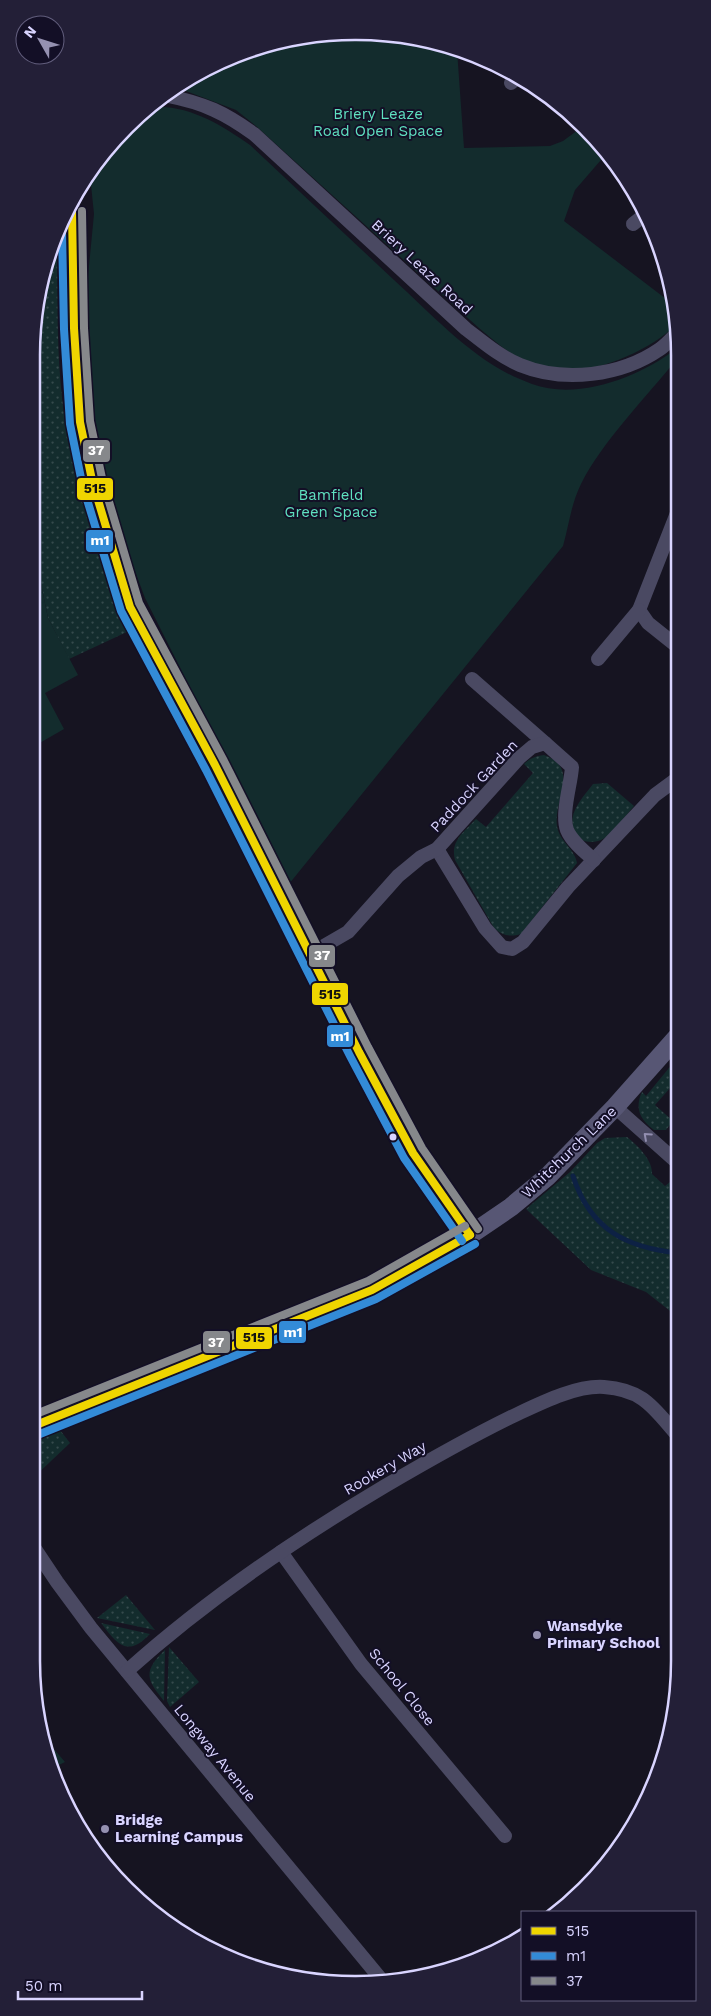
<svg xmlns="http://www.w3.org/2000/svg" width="711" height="2016" viewBox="0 0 711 2016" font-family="'Work Sans',sans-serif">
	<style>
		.grass { fill: url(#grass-dots) }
		.park { fill: #132c2d }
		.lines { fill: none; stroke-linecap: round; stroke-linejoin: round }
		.stream { stroke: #0d2144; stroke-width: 5 }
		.street { stroke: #4a4962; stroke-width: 14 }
		.secondary { stroke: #575674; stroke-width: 19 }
		.bus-1-casing { stroke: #130f26; stroke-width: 11 }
		.bus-2-casing { stroke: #130f26; stroke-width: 11 }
		.bus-3-casing { stroke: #130f26; stroke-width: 11 }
		.bus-1 { stroke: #efd500; stroke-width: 8 }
		.bus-2 { stroke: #338bd7; stroke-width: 8 }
		.bus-3 { stroke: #86888b; stroke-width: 8 }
		.oneway { stroke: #928eb0 }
		.bus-dot { fill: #d9d4ff; stroke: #130f26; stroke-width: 2 }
		.poi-dot { fill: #9591b1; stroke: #130f26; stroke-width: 2 }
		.labels { text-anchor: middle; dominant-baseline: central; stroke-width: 4; stroke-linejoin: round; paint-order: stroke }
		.park-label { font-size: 15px; fill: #5fe0c0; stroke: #130f26 }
		.street-label { font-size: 15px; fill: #d9d4ff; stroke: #130f26 }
		.poi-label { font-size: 15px; font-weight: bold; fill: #d9d4ff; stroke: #130f26; text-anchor: start }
		.rim { fill: none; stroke: #d9d4ff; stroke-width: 2.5 }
		.line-badge { stroke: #130f26; stroke-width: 2 }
		.badge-label { font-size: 14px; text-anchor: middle; font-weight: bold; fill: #fff }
		.pale-badge-label { font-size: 14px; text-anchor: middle; font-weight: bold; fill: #111 }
	</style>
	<defs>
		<pattern id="grass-dots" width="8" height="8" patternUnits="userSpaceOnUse" patternTransform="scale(1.25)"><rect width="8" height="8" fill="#132c2d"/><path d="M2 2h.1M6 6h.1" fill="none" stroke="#354a4c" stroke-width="1.8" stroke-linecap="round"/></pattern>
	</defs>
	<rect width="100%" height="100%" fill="#161421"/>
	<!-- grass -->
	<g class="grass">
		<path d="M58,240c-1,63 -2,130 9,193 13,68 34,135 62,198l-60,28 -21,-41 -17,-83v-179l11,-84z"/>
		<path d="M544,755c37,13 9,46 13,71 2,15 18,23 20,37l-56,71c-11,3 -18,2 -27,-6l-39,-68c-5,-19 9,-28 21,-41l10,8 47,-54 -9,-9c6,-6 12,-8 20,-9z"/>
		<path d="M607,783l27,23c-16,18 -27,43 -53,34 -20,-20 -1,-39 12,-56z"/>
		<path d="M678,1057l1,21 -24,27 18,16 -7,9h-12c-13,-10 -20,-21 -12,-38l4,4z"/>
		<path d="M627,1137c10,8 26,23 25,37l13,12 5,-4 9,9v127l-33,-26 -55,-22 -65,-61 44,-37 27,-29 8,-5z"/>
		<path d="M60,1430l10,13 -39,37v-38z"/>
		<path d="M126,1595l29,35 -58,-12z"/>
		<path d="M101,1623l49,11c-23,24 -33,10 -49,-11z"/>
		<path d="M169,1647l30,35 -29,25 -3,-6z"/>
		<path d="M165,1650l-1,51c-18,-22 -21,-30 1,-51z"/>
	</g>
	<!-- park -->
	<g class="park">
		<path d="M313,34l126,8 18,8 7,98 86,-2 13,-5 19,-14 17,14 8,12 -32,37 -11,31 110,84 3,19c-34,33 -107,62 -152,38 -20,-11 -38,-27 -55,-42l-214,-194 -20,-16 -58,-22 15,-13z"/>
		<path d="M157,107c34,-1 66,19 93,38 48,45 96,90 144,135 42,38 83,85 138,104 46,17 108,-7 145,-36v11c-30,37 -75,83 -96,125 -10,20 -12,41 -18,62l-274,338 -144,-286 -24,-64 -15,-54 -9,-43 -9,-69 -2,-71 8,-83 -4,-39 8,-17z"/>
		<path d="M31,535l17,83 30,57 -33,18 19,36 -33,19z"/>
		<path d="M47,1741l18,21 -12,6z"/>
	</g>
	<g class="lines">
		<!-- stream -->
		<path class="stream" d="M573,1176c17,53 53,72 106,77"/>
		<!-- street -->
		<g class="street">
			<path d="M511,83l8,-7"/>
			<path d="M168,96c36,7 57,17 86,38l212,195c17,13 33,27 54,36 44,18 101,11 140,-16 6,-4 12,-11 17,-16"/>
			<path d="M633,224l14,-11"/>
			<path d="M677,513l-38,97 9,13 30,24"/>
			<path d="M598,659l41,-49"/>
			<path d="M472,679l73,64"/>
			<path d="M437,849l48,79 17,19 10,2 11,-7 45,-55 87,-92 23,-17"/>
			<path d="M310,954l38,-22 50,-56 23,-19 16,-8 82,-91 13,-11 13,-4 27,24c-1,17 -11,47 -5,63 5,12 18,22 27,30"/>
			<path d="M615,1107l64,57"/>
			<path d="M31,1543l26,39 34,46 289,350"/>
			<path d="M281,1552l80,112 144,172"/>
			<path d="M127,1671c79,-71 167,-131 258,-185 41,-24 83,-48 126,-69 26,-12 64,-32 93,-30 41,3 50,22 75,50"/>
		</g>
		<!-- secondary -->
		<g class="secondary">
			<path d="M72,211l2,117 6,94 12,58 38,127 85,158 144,287 54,101 57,82"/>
			<path d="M31,1427l341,-137 98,-55 41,-28 37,-31 67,-69 63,-71"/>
		</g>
		<!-- bus-1 casing -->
		<g class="bus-1-casing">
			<g id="bus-1">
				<path d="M72,211l2,117 6,94 12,58 38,127 85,158 144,287 54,101 57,82"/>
				<path d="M31,1427l341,-137 98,-55"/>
			</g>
		</g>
		<!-- bus-2 casing -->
		<g class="bus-2-casing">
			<g id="bus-2">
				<path d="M62,231l2,98 6,95 12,59 39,128 85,159 144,286 54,102 58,83"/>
				<path d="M35,1436l341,-137 99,-55"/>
			</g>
		</g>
		<!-- bus-3 casing -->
		<g class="bus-3-casing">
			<g id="bus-3">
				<path d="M82,211l2,117 6,93 12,57 37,125 85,158 144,286 54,101 56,81"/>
				<path d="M31,1416l337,-135 97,-55"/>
			</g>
		</g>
		<!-- bus-1 -->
		<use href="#bus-1" class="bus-1"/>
		<!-- bus-2 -->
		<use href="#bus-2" class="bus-2"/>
		<!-- bus-3 -->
		<use href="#bus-3" class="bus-3"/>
	</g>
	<!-- one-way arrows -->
	<defs><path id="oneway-chevron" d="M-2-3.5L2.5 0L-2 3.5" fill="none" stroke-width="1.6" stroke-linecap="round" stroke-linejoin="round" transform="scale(1.25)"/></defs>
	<use class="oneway" href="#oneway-chevron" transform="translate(647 1136) rotate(-138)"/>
	<!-- markers -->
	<circle class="bus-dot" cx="393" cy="1137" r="4.5"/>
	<g class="poi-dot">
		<circle cx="537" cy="1635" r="5"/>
		<circle cx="105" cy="1829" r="5"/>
	</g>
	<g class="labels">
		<!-- park labels -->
		<g class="park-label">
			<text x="378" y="114">Briery Leaze<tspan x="378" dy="17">Road Open Space</tspan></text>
			<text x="331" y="495">Bamfield<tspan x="331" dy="17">Green Space</tspan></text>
		</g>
		<!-- street labels -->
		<g class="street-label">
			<text transform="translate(422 267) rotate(43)">Briery Leaze Road</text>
			<text transform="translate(474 786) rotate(-47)">Paddock Garden</text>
			<text transform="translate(569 1152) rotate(-44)">Whitchurch Lane</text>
			<text transform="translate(385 1468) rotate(-30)">Rookery Way</text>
			<text transform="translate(402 1687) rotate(51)">School Close</text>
			<text transform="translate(215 1753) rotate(51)">Longway Avenue</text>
		</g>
		<!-- poi labels -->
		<g class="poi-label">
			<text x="547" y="1626">Wansdyke<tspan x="547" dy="17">Primary School</tspan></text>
			<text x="115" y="1820">Bridge<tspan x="115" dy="17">Learning Campus</tspan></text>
		</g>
	</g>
	<!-- crop -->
	<path d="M0 0H711V2016H0ZM355 40H356A315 315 0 0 1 671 355V1661A315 315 0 0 1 356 1976H355A315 315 0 0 1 40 1661V355A315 315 0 0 1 355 40Z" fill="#231f37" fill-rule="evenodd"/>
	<path class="rim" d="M355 40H356A315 315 0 0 1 671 355V1661A315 315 0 0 1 356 1976H355A315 315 0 0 1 40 1661V355A315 315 0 0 1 355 40Z"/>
	<g class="line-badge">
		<rect x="82" y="439" width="29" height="24" rx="5" fill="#86888b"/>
		<rect x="76" y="477" width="38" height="24" rx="5" fill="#efd500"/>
		<rect x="85" y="529" width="29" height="24" rx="5" fill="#338bd7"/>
		<rect x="308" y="944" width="28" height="24" rx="5" fill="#86888b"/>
		<rect x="311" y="982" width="38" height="24" rx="5" fill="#efd500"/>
		<rect x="326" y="1024" width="28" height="24" rx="5" fill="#338bd7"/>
		<rect x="278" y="1320" width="29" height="24" rx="5" fill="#338bd7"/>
		<rect x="235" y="1326" width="38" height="24" rx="5" fill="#efd500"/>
		<rect x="202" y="1330" width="29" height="24" rx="5" fill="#86888b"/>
	</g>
	<g class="badge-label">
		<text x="96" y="455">37</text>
		<text x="100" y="545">m1</text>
		<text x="322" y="960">37</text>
		<text x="340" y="1041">m1</text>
		<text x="293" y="1337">m1</text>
		<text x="216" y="1347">37</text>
	</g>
	<g class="pale-badge-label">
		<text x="95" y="493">515</text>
		<text x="330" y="999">515</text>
		<text x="254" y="1342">515</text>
	</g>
	<!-- legend -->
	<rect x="521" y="1911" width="175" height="90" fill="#130f26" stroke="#625e7d"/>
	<rect x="531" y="1927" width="25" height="8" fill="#efd500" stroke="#625e7d"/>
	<text x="566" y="1936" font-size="15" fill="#d9d4ff">515</text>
	<rect x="531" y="1952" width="25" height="8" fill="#338bd7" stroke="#625e7d"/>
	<text x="566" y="1961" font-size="15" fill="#d9d4ff">m1</text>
	<rect x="531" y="1977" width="25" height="8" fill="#86888b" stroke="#625e7d"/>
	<text x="566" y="1986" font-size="15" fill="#d9d4ff">37</text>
	<!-- north arrow -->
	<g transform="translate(40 40) rotate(309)"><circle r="24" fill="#130f26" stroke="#625e7d"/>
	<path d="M0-4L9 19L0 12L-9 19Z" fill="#9591b1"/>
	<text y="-8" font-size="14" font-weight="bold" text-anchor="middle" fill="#d9d4ff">N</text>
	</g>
	<!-- scale -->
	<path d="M18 1991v8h124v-8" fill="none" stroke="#d9d4ff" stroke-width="2.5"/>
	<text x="25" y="1991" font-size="15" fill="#d9d4ff" stroke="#130f26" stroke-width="4" paint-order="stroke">50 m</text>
</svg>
